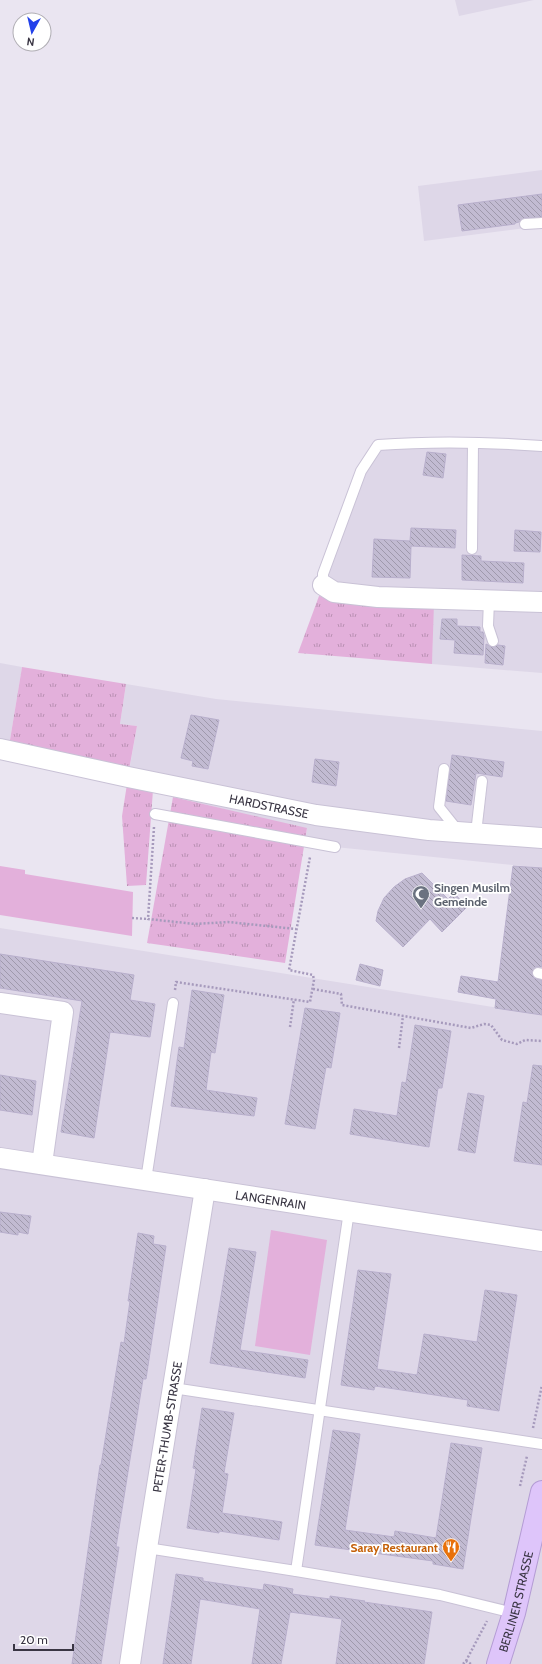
<svg xmlns="http://www.w3.org/2000/svg" width="542" height="1664" viewBox="0 0 542 1664" font-family="Cabin,sans-serif">
	<style>
		.residential { fill: #ded7e8 }
		.grass { fill: url(#grass-tufts) }
		.green { fill: #e3b0db }
		.building { fill: url(#building-back-hatch); stroke: #b8afcc }
		.lines { fill: none; stroke-linecap: round; stroke-linejoin: round }
		.lane-casing { stroke: #c9c2d6; stroke-width: 12 }
		.street-casing { stroke: #c9c2d6; stroke-width: 22 }
		.secondary-casing { stroke: #b49cd4; stroke-width: 24 }
		.path { stroke: #a69abc; stroke-width: 2.5; stroke-dasharray: 2 2; stroke-linecap: butt }
		.lane { stroke: #fff; stroke-width: 10 }
		.street { stroke: #fff; stroke-width: 20 }
		.secondary { stroke: #dec5fa; stroke-width: 22 }
		.labels { text-anchor: middle; dominant-baseline: central; stroke-width: 3.5; stroke-linejoin: round; paint-order: stroke }
		.street-label { font-size: 12px; fill: #393543; stroke: #fff }
		.worship-label { font-size: 12px; font-weight: bold; fill: #5b616d; stroke: #fff; text-anchor: start }
		.food-label { font-size: 12px; font-weight: bold; fill: #c56008; stroke: #fff; text-anchor: end }
	</style>
	<defs>
		<pattern id="grass-tufts" width="24" height="20" patternUnits="userSpaceOnUse"><rect width="24" height="20" fill="#e3b0db"/><path d="M3 7l-1-3M5 7V3M7 7l1-3M15 17l-1-3M17 17v-4M19 17l1-3" fill="none" stroke="#b990b3"/></pattern>
		<pattern id="building-back-hatch" width="6" height="6" patternUnits="userSpaceOnUse"><rect width="6" height="6" fill="#c2bbd2"/><path d="M-1 5l2 2M0 0l6 6M5-1l2 2" fill="none" stroke="#9f99ac"/></pattern>
	</defs>
	<rect width="100%" height="100%" fill="#eae5f1"/>
	<!-- residential -->
	<g class="residential">
		<path d="M455,0h79l-75,16z"/>
		<path d="M542,170v56l-118,15 -6,-55z"/>
		<path d="M378,445l164,1v227l-110,-9 1,-61 -114,-7 42,-125z"/>
		<path d="M0,663l22,4 -13,79 -9,-2z"/>
		<path d="M126,684l90,15 326,32v137l-207,-21h-31l3,-18 -134,-32 -20,-7 -25,-13 9,-51 -17,-2z"/>
		<path d="M0,928l542,87v649h-542z"/>
	</g>
	<!-- grass -->
	<g class="grass">
		<path d="M319,596l115,7 -2,61 -134,-11z"/>
		<path d="M22,667l104,17 -6,40 17,2 -8,44 -120,-24z"/>
		<path d="M127,784l26,6 -7,95 -19,1 -5,-70z"/>
		<path d="M173,797l134,31 -22,135 -138,-20z"/>
	</g>
	<!-- green -->
	<g class="green">
		<path d="M0,866l25,4v4l108,18 -1,44 -132,-21z"/>
		<path d="M271,1230l56,10 -17,115 -55,-9z"/>
	</g>
	<!-- building -->
	<g class="building">
		<path d="M542,194v23l-18,1 -5,4 -4,1v1l-53,7 -4,-26z"/>
		<path d="M427,452l19,2 -3,24 -20,-3z"/>
		<path d="M411,528l45,2 -1,18 -44,-2 -1,32 -38,-1 2,-38 36,2z"/>
		<path d="M515,530l26,2 -1,20 -26,-1z"/>
		<path d="M462,555l19,1v5l43,2 -1,20 -61,-3z"/>
		<path d="M442,619h15v7l23,1v5h3l1,4 -1,19 -29,-2 1,-13 -15,-1z"/>
		<path d="M486,644l6,3 6,-2 7,1 -2,19 -18,-2z"/>
		<path d="M191,715l28,5 -11,49 -16,-3 1,-5 -12,-3z"/>
		<path d="M452,755l52,7 -2,15 -26,-4 -5,32 -25,-4z"/>
		<path d="M315,759l24,3 -3,24 -24,-4z"/>
		<path d="M513,866l29,2v99h-6l-4,5 2,6 8,2v35l-47,-7 1,-9 -38,-7 3,-16 37,6z"/>
		<path d="M422,873l26,26 6,-6 13,14 -25,25 -12,-13 -27,28 -27,-26 2,-10 6,-13 10,-11 11,-8z"/>
		<path d="M0,954l134,21 -4,25 25,4 -5,33 -40,-5 -16,106 -33,-6 21,-131 -82,-13z"/>
		<path d="M360,964l23,6 -3,16 -24,-6z"/>
		<path d="M192,990l32,5 -9,58 -4,-1 -5,38 51,8 -3,18 -83,-10 8,-59 5,1z"/>
		<path d="M305,1008l35,5 -9,55 -5,-1 -11,62 -30,-5z"/>
		<path d="M415,1025l36,6 -9,57h-4l-9,59 -79,-13 4,-25 43,7 5,-34 4,1z"/>
		<path d="M533,1065l9,1v99l-28,-4 9,-59 4,1z"/>
		<path d="M0,1075l36,6 -4,34 -32,-5z"/>
		<path d="M468,1093l16,3 -9,57 -17,-3z"/>
		<path d="M0,1212l31,4 -3,18 -10,-2v3l-18,-3z"/>
		<path d="M138,1233l16,3 -1,8 13,2 -20,133h-3l-12,74 -15,94h3l-18,117h-29l28,-199h1l20,-123 3,1 6,-42h-2z"/>
		<path d="M229,1248l27,4 -16,98 68,10 -3,18 -95,-15z"/>
		<path d="M358,1270l33,4 -14,95 40,6 7,-41 53,8 8,-52 32,5 -18,116 -32,-5 1,-6 -93,-14 -1,4 -33,-5z"/>
		<path d="M202,1408l32,5 -10,60 4,1 -6,39 60,9 -3,18 -60,-9v2l-32,-5 9,-59 -3,-1z"/>
		<path d="M333,1430l27,4 -15,96 49,7 1,-6 41,7 15,-95 31,5 -19,121 -30,-5v-3l-118,-16z"/>
		<path d="M176,1574l27,4v3l32,5 28,4 1,-6 29,5 -1,5 38,5v-3l35,5 -1,1 68,10 -8,52h-88l6,-45 -52,-7 -9,52h-29l8,-55 -60,-10 -9,65h-28z"/>
	</g>
	<g class="lines">
		<!-- lane casing -->
		<g class="lane-casing">
			<g id="lane">
				<path d="M525,224l17,-1"/>
				<path d="M472,549l1,-106"/>
				<path d="M323,585v-11l38,-103 17,-26c54,-4 109,-3 164,1"/>
				<path d="M489,600l-1,26 5,15"/>
				<path d="M444,769l-5,38 20,25"/>
				<path d="M155,814l180,33"/>
				<path d="M476,833l6,-52"/>
				<path d="M538,973l4,1"/>
				<path d="M146,1180l27,-177"/>
				<path d="M173,1388l369,56"/>
				<path d="M147,1548l149,23 144,24 74,18"/>
				<path d="M296,1571l53,-360"/>
			</g>
		</g>
		<!-- street casing -->
		<g class="street-casing">
			<g id="street">
				<path d="M323,585l11,7 44,5 164,5"/>
				<path id="s1" d="M0,749l128,28 188,38 113,15 113,8"/>
				<path d="M0,1003l63,9 -21,152"/>
				<path id="s2" d="M0,1158l542,83"/>
				<path id="s3" d="M130,1664l17,-116 58,-359"/>
			</g>
		</g>
		<!-- secondary casing -->
		<g class="secondary-casing">
			<g id="secondary">
				<path id="s4" d="M498,1664l16,-51 28,-121"/>
			</g>
		</g>
		<!-- path -->
		<g class="path">
			<path d="M154,827l-6,92 47,5 33,-2 68,7"/>
			<path d="M132,918l16,1"/>
			<path d="M313,989l28,5 1,11 129,23 13,-4 7,1 11,15 15,4 8,-4 17,1"/>
			<path d="M175,990l1,-8 134,20 4,-22 -1,-5 -24,-5 21,-113"/>
			<path d="M290,1027l4,-28"/>
			<path d="M399,1048l4,-32"/>
			<path d="M533,1428l9,-43"/>
			<path d="M520,1486l7,-30"/>
			<path d="M466,1661l21,-40"/>
			<path d="M463,1664l3,-3 5,3"/>
		</g>
		<!-- lane -->
		<use href="#lane" class="lane"/>
		<!-- street -->
		<use href="#street" class="street"/>
		<!-- secondary -->
		<use href="#secondary" class="secondary"/>
	</g>
	<!-- icons -->
	<defs>
		<g id="mosque-pin" transform="scale(0.9)"><path d="M0 17L-7.5 6A9.5 9.5 0 1 1 7.5 6Z" fill="#6b7280" stroke="#fff"/><path d="M3.5-4.9A6 6 0 1 0 3.5 4.9A5 5 0 1 1 3.5-4.9Z" fill="#fff"/></g>
		<g id="restaurant-pin" transform="scale(0.9)"><path d="M0 17L-7.5 6A9.5 9.5 0 1 1 7.5 6Z" fill="#e8710a" stroke="#fff"/><path d="M-5-6h1v4h1v-4h1v4h1v-4h1v5L-1.5 .5V6h-2V.5L-5-1ZM5-6V6H3V1.5H1.5Q1.5-4 5-6Z" fill="#fff"/></g>
	</defs>
	<g fill-rule="evenodd">
		<use href="#mosque-pin" x="421" y="894"/>
		<use href="#restaurant-pin" x="451" y="1547"/>
	</g>
	<g class="labels">
		<!-- street labels -->
		<g class="street-label">
			<text stroke="none"><textPath href="#s1" startOffset="275">HARDSTRASSE</textPath></text>
			<text stroke="none"><textPath href="#s2" startOffset="274">LANGENRAIN</textPath></text>
			<text stroke="none"><textPath href="#s3" startOffset="240">PETER-THUMB-STRASSE</textPath></text>
			<text stroke="none"><textPath href="#s4" startOffset="65">BERLINER STRASSE</textPath></text>
		</g>
		<!-- worship labels -->
		<g class="worship-label">
			<text x="434" y="887">Singen Musilm<tspan x="434" dy="14">Gemeinde</tspan></text>
		</g>
		<!-- food labels -->
		<g class="food-label">
			<text x="438" y="1547">Saray Restaurant</text>
		</g>
	</g>
	<!-- north arrow -->
	<g transform="translate(32 32) rotate(188)"><circle r="19" fill="#ffffff" stroke="#b0aeb4"/>
	<path d="M0-3L7 15L0 10L-7 15Z" fill="#2341ea"/>
	<text y="-6" font-size="11" font-weight="bold" text-anchor="middle" fill="#393543">N</text>
	</g>
	<!-- scale -->
	<path d="M14 1644v6h59v-6" fill="none" stroke="#393543" stroke-width="2"/>
	<text x="20" y="1644" font-size="12" fill="#393543" stroke="#ffffff" stroke-width="3" paint-order="stroke">20 m</text>
</svg>
